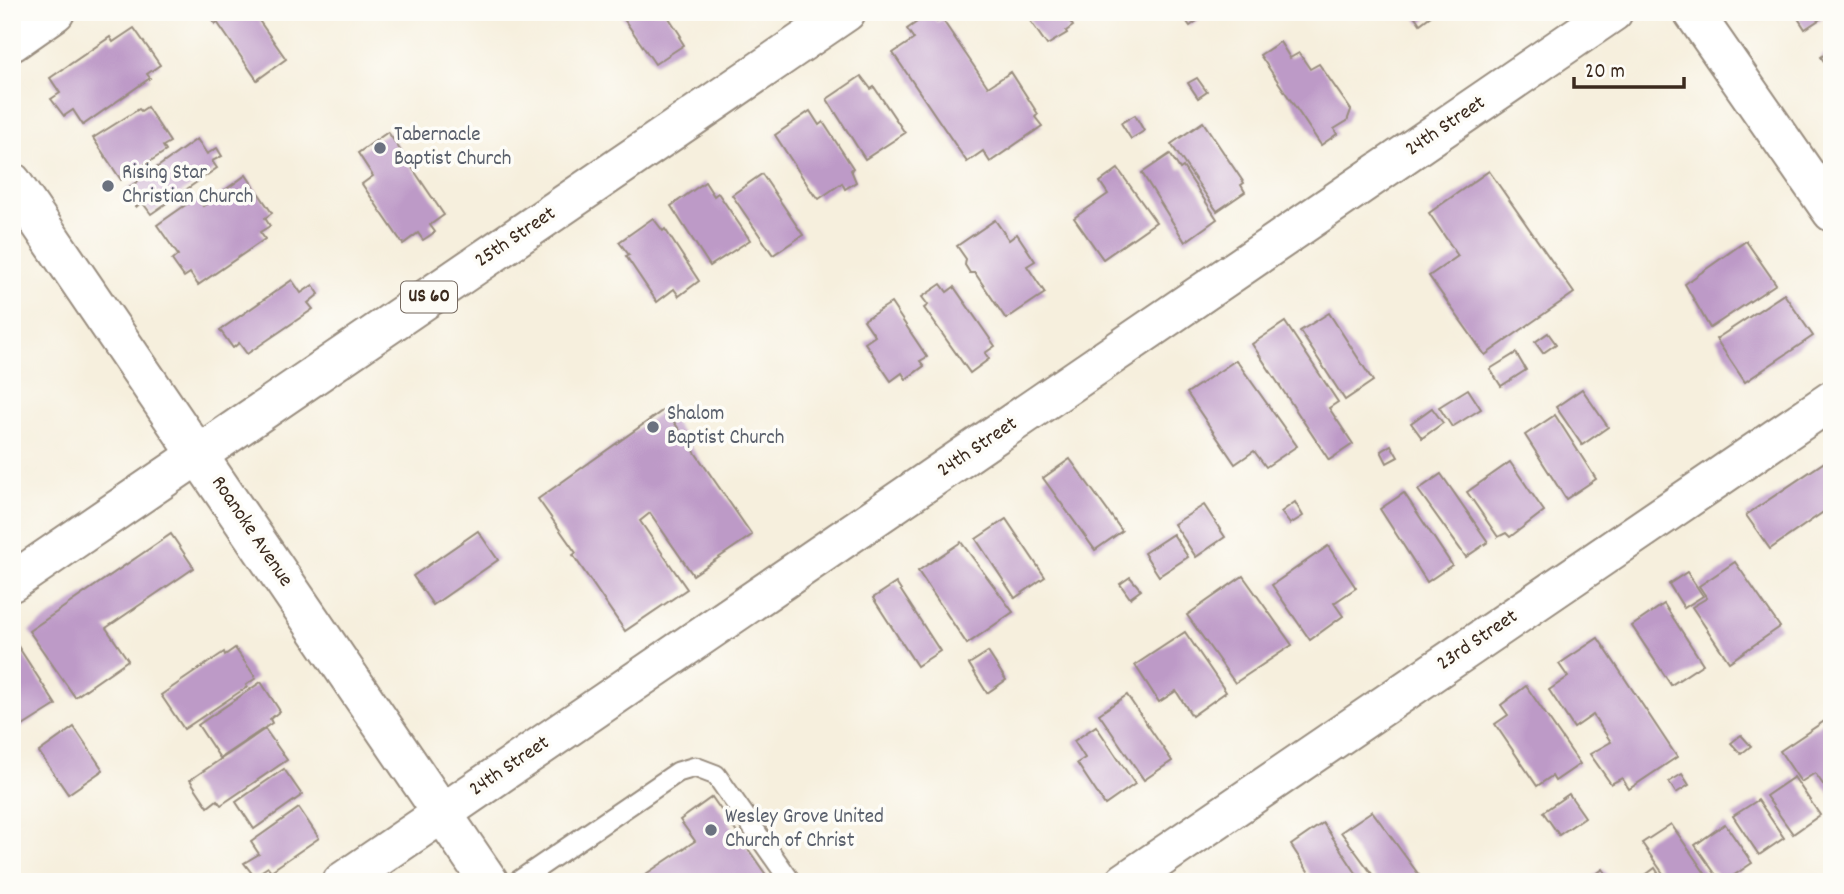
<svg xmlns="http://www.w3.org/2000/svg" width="1844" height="894" viewBox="0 0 1844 894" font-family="Dekko,sans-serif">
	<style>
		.building { fill: #bd9ac7 }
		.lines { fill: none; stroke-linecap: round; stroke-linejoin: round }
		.lane-casing { stroke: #988c7e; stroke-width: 23 }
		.street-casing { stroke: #988c7e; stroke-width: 42 }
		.secondary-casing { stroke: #988c7e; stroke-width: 42 }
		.primary-casing { stroke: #988c7e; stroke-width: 42 }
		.lane { stroke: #fff; stroke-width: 19 }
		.street { stroke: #fff; stroke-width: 38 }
		.secondary { stroke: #fff; stroke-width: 38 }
		.primary { stroke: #fff; stroke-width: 38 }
		.worship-dot { fill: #6b7280; stroke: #fdfcf7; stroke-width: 2.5 }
		.labels { text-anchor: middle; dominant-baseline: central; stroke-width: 7; stroke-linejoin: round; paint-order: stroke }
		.shield { fill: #fdfcf7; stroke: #75695f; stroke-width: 2 }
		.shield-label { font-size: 19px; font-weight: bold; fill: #3b2a1e }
		.street-label { font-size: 21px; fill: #3b2a1e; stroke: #fdfcf7 }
		.worship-label { font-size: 21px; fill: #5b616d; stroke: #fdfcf7; text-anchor: start }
	</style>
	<rect width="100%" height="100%" fill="#fdfcf7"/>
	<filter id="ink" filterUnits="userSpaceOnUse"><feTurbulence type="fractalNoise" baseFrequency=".0143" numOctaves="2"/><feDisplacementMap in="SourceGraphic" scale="14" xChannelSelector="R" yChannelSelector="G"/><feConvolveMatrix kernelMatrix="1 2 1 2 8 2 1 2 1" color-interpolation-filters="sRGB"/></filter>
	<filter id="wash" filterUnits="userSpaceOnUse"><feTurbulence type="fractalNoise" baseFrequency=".00686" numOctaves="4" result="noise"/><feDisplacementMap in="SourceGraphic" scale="28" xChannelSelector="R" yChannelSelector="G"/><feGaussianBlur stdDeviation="1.57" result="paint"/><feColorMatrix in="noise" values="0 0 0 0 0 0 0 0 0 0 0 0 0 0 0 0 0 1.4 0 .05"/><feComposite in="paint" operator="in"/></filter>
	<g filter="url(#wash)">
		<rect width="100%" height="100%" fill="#f6efdd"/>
		<g id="blocks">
			<!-- building -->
			<g class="building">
				<path d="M216,12h37l33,47 -29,21 -40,-58 -2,2 -5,-7z"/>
				<path d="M619,12h46l16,24 -2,1 5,8 -29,19z"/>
				<path d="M1024,12h40l9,14 -7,5 1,2 -20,12z"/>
				<path d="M1180,12h29l-19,14z"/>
				<path d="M1412,12h24l-16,12z"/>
				<path d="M1794,12h37l-26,17z"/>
				<path d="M930,13l7,9 5,-3 46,68 23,-15 27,42 -3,3 7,9 -52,36 -7,-11 -16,11 -74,-109 21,-14 -7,-10z"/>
				<path d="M134,28l26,37 -13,9 3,4 -67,47 -10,-15 -9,6 -13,-17 9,-6 -10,-15 60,-41 3,5z"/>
				<path d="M1280,42l10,16 9,-5 11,16 9,-5 32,46 -4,11 -13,8 3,5 -16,11 -61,-90z"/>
				<path d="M1832,49v24l-11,-16z"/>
				<path d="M861,76l10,13 3,-2 31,46 -40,26 -38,-60z"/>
				<path d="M1197,78l10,14 -9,6 -10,-15z"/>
				<path d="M147,107l23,35 -7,4 3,5 -45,29 -28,-42 46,-29 2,2z"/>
				<path d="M810,111l9,14 4,-3 30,46 -2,2 5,12 -11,7 -3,-6 -23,16 -4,-5 -1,1 -39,-60z"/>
				<path d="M1135,115l9,16 -13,8 -10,-16z"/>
				<path d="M1203,122l41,61 -3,2 4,7 -28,19 -46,-67z"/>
				<path d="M388,132l56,83 -14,10 5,7 -12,8 -5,-7 -15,11 -41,-60 11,-8 -15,-23z"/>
				<path d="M197,139l10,15 10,-6 5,8 -10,5 5,7 -66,46 -9,-12 -6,5 -12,-16z"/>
				<path d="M1170,154l10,15 3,-2 34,52 -32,23 -43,-69z"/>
				<path d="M1118,169l38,53 -53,37 -29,-41 34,-24 -8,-12z"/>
				<path d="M1489,171l85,122 -89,62 -56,-79 29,-20 -29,-43z"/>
				<path d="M762,174l41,61 -30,20 -41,-60z"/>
				<path d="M246,175l26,38 -7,5 5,8 -10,6 5,7 -67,46 -8,-12 -6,4 -12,-17 6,-5 -21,-30 40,-28 6,9z"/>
				<path d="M705,182l9,14 4,-3 32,47 -40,26 -39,-60z"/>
				<path d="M653,218l10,13 2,-2 34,52 -20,15 -5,-7 -17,13 -31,-46 3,-1 -10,-13z"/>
				<path d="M995,220l14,20 8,-6 18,27 -8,5 18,27 -39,26 -31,-46h-5l-5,-8 1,-6 -9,-13z"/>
				<path d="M1746,241l30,43 -66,44 -25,-44z"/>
				<path d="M292,280l9,13 12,-8 6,9 -11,9 5,6 -66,45 -8,-11 -6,5 -13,-18z"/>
				<path d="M941,284l6,8 7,-5 41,59 -10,7 4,6 -19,14 -46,-65 4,-3 -6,-8z"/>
				<path d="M1784,294l29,42 -68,46 -29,-43z"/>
				<path d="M891,303l36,54 -7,4 4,5 -18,13 -4,-6 -11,8 -26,-38 10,-7 -11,-16z"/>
				<path d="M1329,313l44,68 -28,19 -45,-69z"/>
				<path d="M1285,322l53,80 -9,6 24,36 -24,16 -77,-116z"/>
				<path d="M1548,333l8,11 -13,9 -8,-11z"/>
				<path d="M1516,353l10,17 -25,16 -11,-17z"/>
				<path d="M1236,360l61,86 -31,21 -12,-16 -19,13 -48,-71z"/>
				<path d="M1468,389l13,20 -29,18 -13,-20z"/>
				<path d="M1582,389l26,38 -26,18 -26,-38z"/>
				<path d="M1432,408l11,15 -21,15 -11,-15z"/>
				<path d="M665,409l87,126 -59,40 -43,-62 -10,8 47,68 -62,42 -52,-76 3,-2 -38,-54z"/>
				<path d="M1555,415l41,64 -30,20 -41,-64z"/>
				<path d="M1391,445l7,12 -11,6 -6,-12z"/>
				<path d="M1832,457v49l-62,43 -24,-34z"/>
				<path d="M1070,459l52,72 -27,19 -52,-72z"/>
				<path d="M1510,462l34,49 -34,26 -4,-4 -8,4 -31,-45z"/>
				<path d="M1441,474l47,68 -22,15 -48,-67z"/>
				<path d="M1404,493l48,72 -25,17 -47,-73z"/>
				<path d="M1295,502l8,14 -13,8 -9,-12z"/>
				<path d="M1204,505l21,32 -29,20 -22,-33z"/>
				<path d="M1006,519l39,58 -30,21 -39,-59z"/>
				<path d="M478,531l20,29 -65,45 -20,-29z"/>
				<path d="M171,534l23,34 -88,60 22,32 -53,37 -46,-66z"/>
				<path d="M1173,534l15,23 -29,19 -15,-23z"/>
				<path d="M961,542l52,70 -46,32 -49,-73z"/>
				<path d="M1328,546l28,42 -22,15 9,13 -33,24 -38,-55z"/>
				<path d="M1735,562l45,65 -51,35 -37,-55 15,-9 -8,-12z"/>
				<path d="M1687,572l16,24 -19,12 -15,-24z"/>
				<path d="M1243,576l49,69 -57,38 -48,-68z"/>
				<path d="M1130,577l11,13 -11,8 -10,-14z"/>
				<path d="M896,583l44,68 -23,15 -44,-68z"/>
				<path d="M1664,604l39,60 -32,21 -39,-59z"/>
				<path d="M1185,632l41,60 -34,24 -16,-25 -17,11 -24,-37z"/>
				<path d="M1598,638l79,119 -48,32 -7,-11 -11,6 -21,-30 21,-12 -18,-27 -19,13 -25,-38 19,-13 -9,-13z"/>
				<path d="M14,640l42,65 -38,24 -6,-9v-79z"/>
				<path d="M235,648l21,30 -10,7 1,2 -63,42 -23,-34 63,-43 1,3z"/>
				<path d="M988,652l18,28 -19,13 -18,-29z"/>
				<path d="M261,682l19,29 -10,8 2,4 -52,35 -22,-33z"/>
				<path d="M1526,686l54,78 -25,17 -3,-5 -15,10 -42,-62 13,-9 -7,-10z"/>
				<path d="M1127,695l45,66 -28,19 -45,-66z"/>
				<path d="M1832,716v81l-17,-24 -14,9 -21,-31z"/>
				<path d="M1096,726l39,58 -30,21 -28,-42 8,-5 -11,-17z"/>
				<path d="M74,727l29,43 -35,24 -29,-42z"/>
				<path d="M265,729l22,31 -66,45 -4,-5 -9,7 -18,-27z"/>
				<path d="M1741,735l10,11 -10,8 -10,-11z"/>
				<path d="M284,769l18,26 -48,34 -18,-27z"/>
				<path d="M1682,774l7,11 -13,8 -7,-11z"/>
				<path d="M1794,777l26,38 -27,19 -27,-38z"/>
				<path d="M1569,794l16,23 -26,18 -16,-23z"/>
				<path d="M712,797l59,85h-137l61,-41 -15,-21z"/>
				<path d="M1758,800l26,38 -25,17 -26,-39z"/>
				<path d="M299,808l20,30 -48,33 -3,-4 -14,9 -10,-13 15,-9 -8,-12z"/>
				<path d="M1372,811l47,64 -9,7h-32l-37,-50z"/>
				<path d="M1323,823l39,59h-47l-24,-37z"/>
				<path d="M1671,824l40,58h-42l-27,-39z"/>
				<path d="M1725,824l27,39 -28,19h-3l-26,-37z"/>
				<path d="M1655,868l9,14h-28z"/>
				<path d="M1603,869l9,13h-27z"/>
			</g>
		</g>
	</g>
	<g filter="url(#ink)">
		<use href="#blocks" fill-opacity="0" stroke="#988c7e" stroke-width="2"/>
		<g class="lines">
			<!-- lane casing -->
			<g class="lane-casing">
				<path id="lane" d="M517,882l161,-110 17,-5 21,8 75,107"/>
			</g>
			<!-- street casing -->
			<g class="street-casing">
				<g id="street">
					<path d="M342,882l1271,-870"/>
					<path d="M1125,882l707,-482"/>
				</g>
			</g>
			<!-- secondary casing -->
			<g class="secondary-casing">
				<g id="secondary">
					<path d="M1693,12l139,200"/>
					<path d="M12,182l477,700"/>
				</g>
			</g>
			<!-- primary casing -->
			<g class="primary-casing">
				<g id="primary">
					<path d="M12,42l43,-30"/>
					<path d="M12,582l834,-570"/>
				</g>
			</g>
			<!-- lane -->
			<use href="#lane" class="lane"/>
			<!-- street -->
			<use href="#street" class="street"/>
			<!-- secondary -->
			<use href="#secondary" class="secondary"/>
			<!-- primary -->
			<use href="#primary" class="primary"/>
		</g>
	</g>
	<!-- markers -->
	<g class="worship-dot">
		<circle cx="380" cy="148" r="7"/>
		<circle cx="108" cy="186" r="7"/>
		<circle cx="653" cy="427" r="7"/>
		<circle cx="711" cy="830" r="7"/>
	</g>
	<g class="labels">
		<!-- shield labels -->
		<rect class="shield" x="401" y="281.5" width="56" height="31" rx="5"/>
		<g class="shield-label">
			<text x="429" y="297">US 60</text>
		</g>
		<!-- street labels -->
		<g class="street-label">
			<text transform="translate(1446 127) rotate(-34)">24th Street</text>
			<text transform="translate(516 238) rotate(-34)">25th Street</text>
			<text transform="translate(978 448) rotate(-34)">24th Street</text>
			<text transform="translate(251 532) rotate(56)">Roanoke Avenue</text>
			<text transform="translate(1478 641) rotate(-34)">23rd Street</text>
			<text transform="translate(510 767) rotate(-34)">24th Street</text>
		</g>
		<!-- worship labels -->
		<g class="worship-label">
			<text x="394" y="136">Tabernacle<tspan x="394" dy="24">Baptist Church</tspan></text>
			<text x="122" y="174">Rising Star<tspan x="122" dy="24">Christian Church</tspan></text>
			<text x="667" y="415">Shalom<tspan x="667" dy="24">Baptist Church</tspan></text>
			<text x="725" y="818">Wesley Grove United<tspan x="725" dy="24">Church of Christ</tspan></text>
		</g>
	</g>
	<!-- margin -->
	<rect width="1844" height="894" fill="none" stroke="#fdfcf7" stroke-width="42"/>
	<!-- scale -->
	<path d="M1574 77v10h110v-10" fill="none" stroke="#3b2a1e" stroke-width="3.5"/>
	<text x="1585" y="77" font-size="21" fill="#3b2a1e" stroke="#fdfcf7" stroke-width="5" paint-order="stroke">20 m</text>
</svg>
